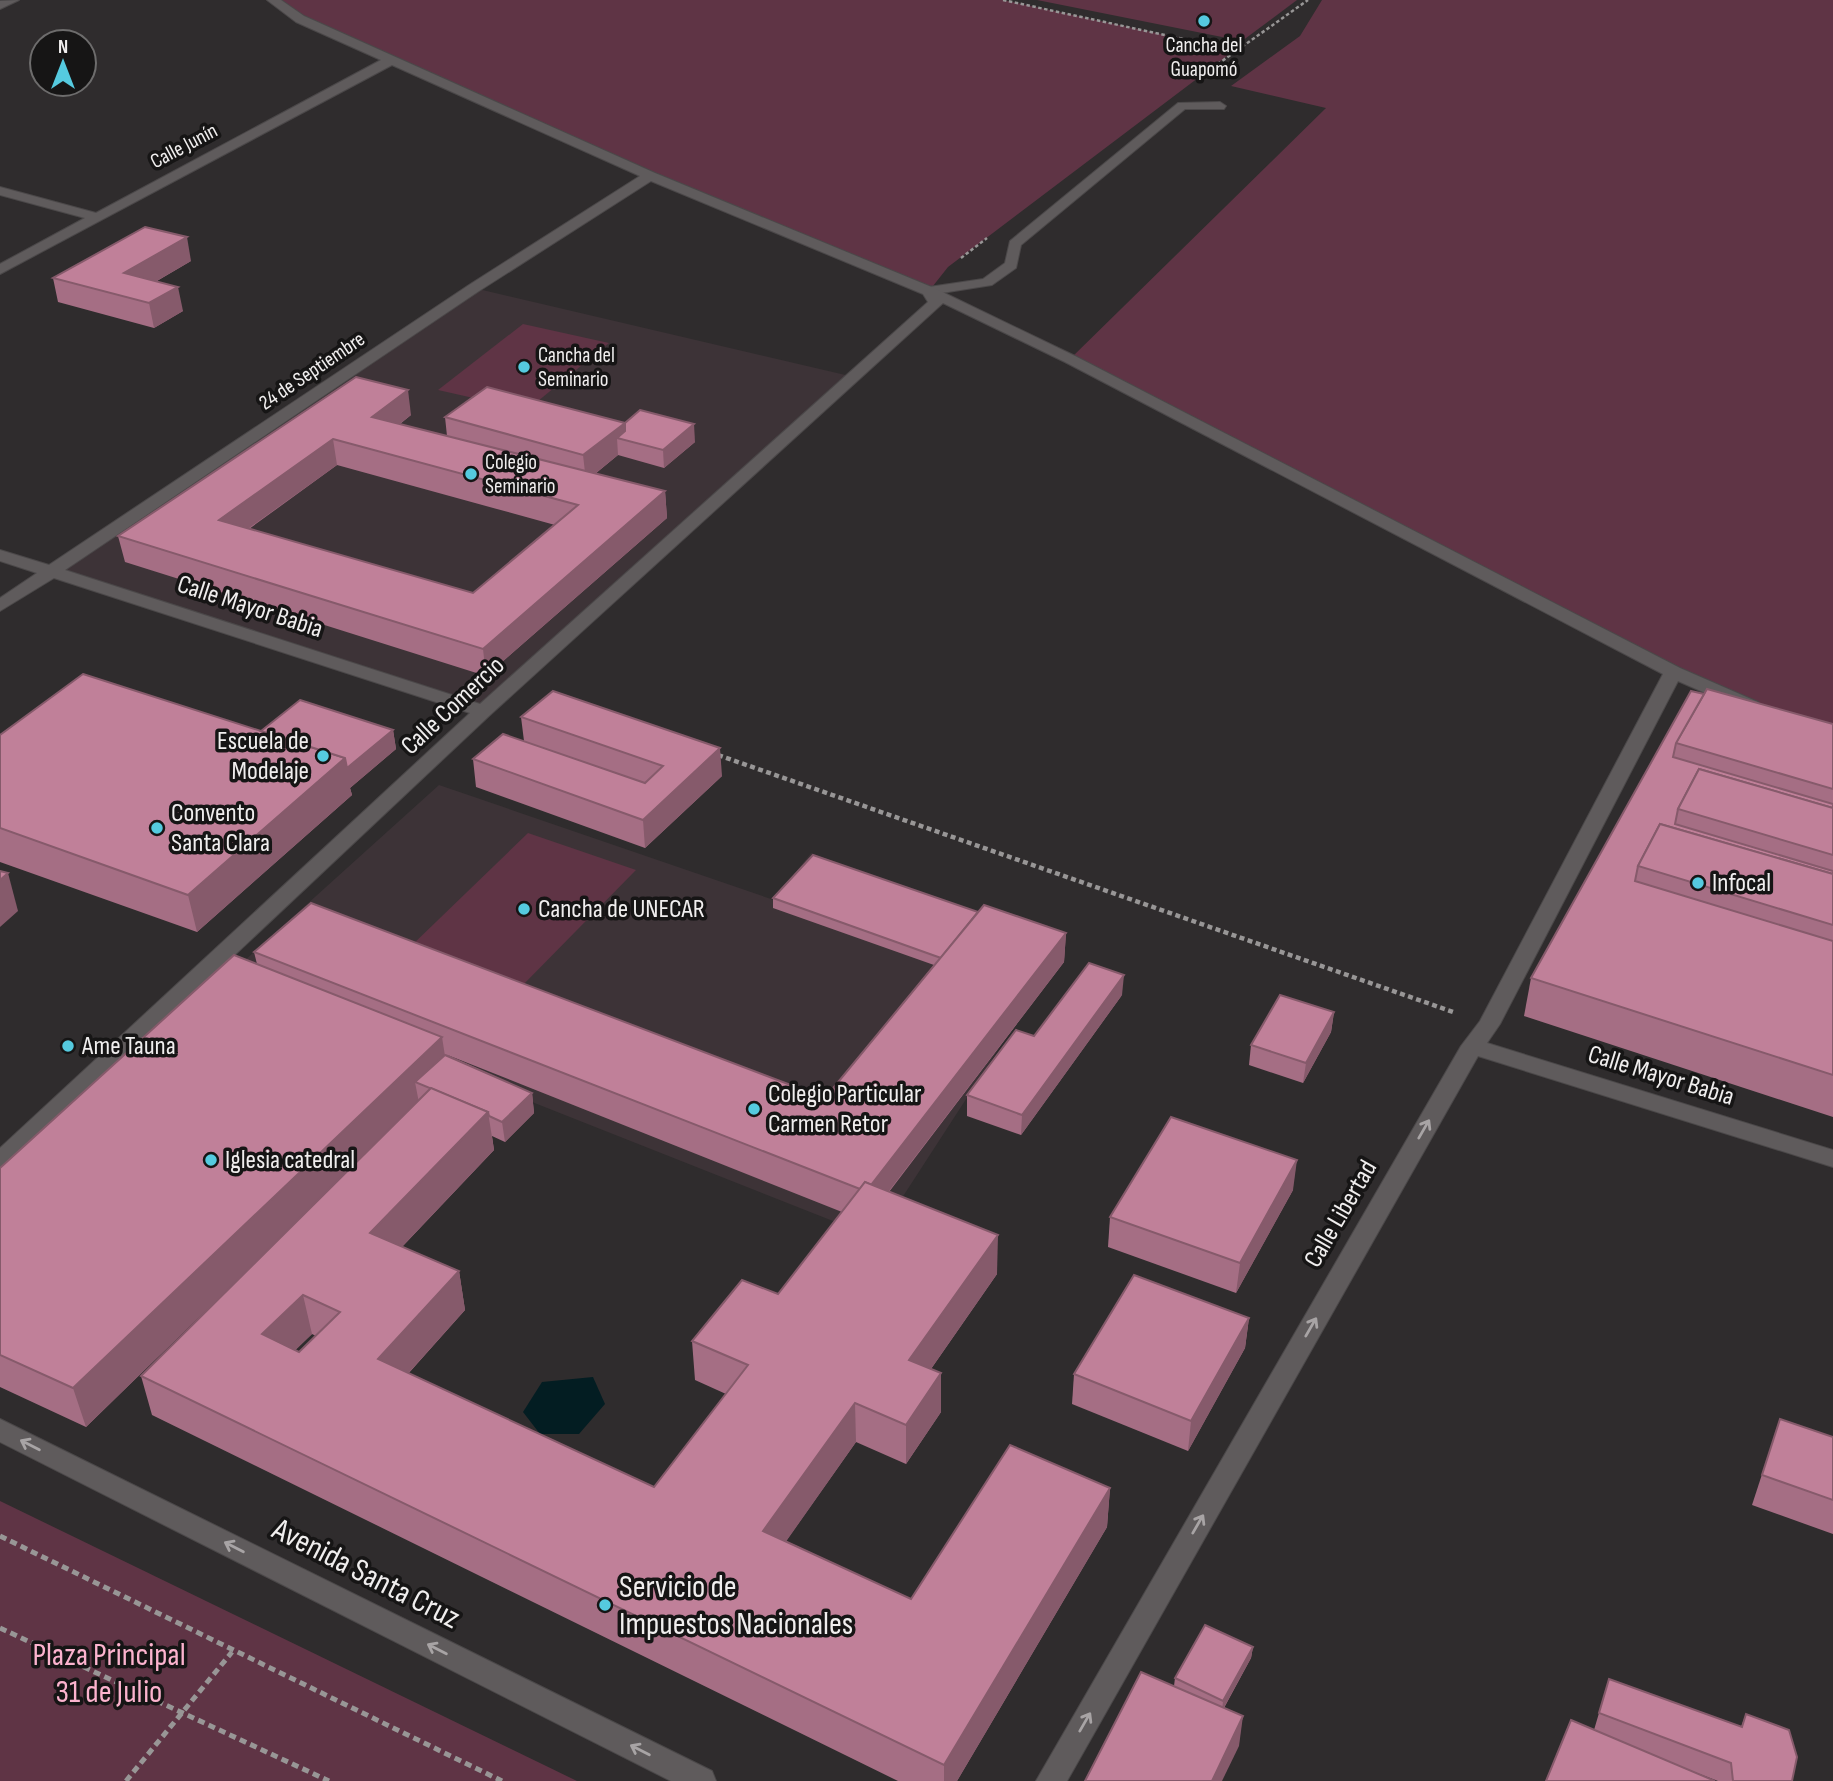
<svg xmlns="http://www.w3.org/2000/svg" width="1833" height="1781" viewBox="0 0 1833 1781" font-family="'Sofia Sans Condensed',sans-serif">
	<style>
		.built { fill: #3d3337 }
		.green { fill: #5f3445 }
		.water { fill: #031d22 }
		.lines { fill: none; stroke-linecap: round; stroke-linejoin: round }
		.lane-casing { stroke: #4b4849; stroke-width: 2 }
		.street-casing { stroke: #4b4849; stroke-width: 2 }
		.secondary-casing { stroke: #4b4849; stroke-width: 2 }
		.path-far2 { stroke: #989696; stroke-width: 2.5; stroke-dasharray: 3.5 2.5; stroke-linecap: butt }
		.path-far1 { stroke: #989696; stroke-width: 4.5; stroke-dasharray: 5 3.5; stroke-linecap: butt }
		.path { stroke: #989696; stroke-width: 5; stroke-dasharray: 7 4.5; stroke-linecap: butt }
		.lane { fill: #5f5b5c; fill-rule: evenodd }
		.street { fill: #5f5b5c; fill-rule: evenodd }
		.secondary { fill: #5f5b5c; fill-rule: evenodd }
		.wall { fill: #a56e84; fill-rule: evenodd }
		.shaded-wall { fill: #865a6b }
		.building { fill: #c08099; stroke: #865a6b; stroke-width: 2; fill-rule: evenodd }
		.oneway { stroke: #a8a4a5 }
		.poi-dot { fill: #55cadf; stroke: #161515; stroke-width: 2.5 }
		.labels { text-anchor: middle; dominant-baseline: central; stroke-width: 7; stroke-linejoin: round; paint-order: stroke }
		.far-poi-label { font-size: 21px; fill: #f0eeee; stroke: #161515; text-anchor: start }
		.far-street-label { font-size: 21px; fill: #f0eeee; stroke: #161515 }
		.street-label { font-size: 26px; fill: #f0eeee; stroke: #161515 }
		.poi-label { font-size: 26px; fill: #f0eeee; stroke: #161515; text-anchor: start }
		.near-street-label { font-size: 32px; fill: #f0eeee; stroke: #161515 }
		.near-poi-label { font-size: 32px; fill: #f0eeee; stroke: #161515; text-anchor: start }
		.near-park-label { font-size: 32px; fill: #fcb3ce; stroke: #161515 }
	</style>
	<rect width="100%" height="100%" fill="#2f2c2d"/>
	<!-- built -->
	<g class="built">
		<path d="M474,288l380,89 -371,334 -432,-139z"/>
		<path d="M439,785l335,115 37,-47 253,95 -188,290 -653,-258z"/>
	</g>
	<!-- green -->
	<g class="green">
		<path d="M273,0h730l232,50 -287,217 -19,24 -540,-230z"/>
		<path d="M1037,0h260l-55,41z"/>
		<path d="M1322,0h511v742l-160,-70 -603,-313 256,-251 -95,-22 69,-50z"/>
		<path d="M523,324l86,19 -82,67 -89,-20z"/>
		<path d="M528,833l108,37 -116,118 -111,-40z"/>
		<path d="M0,1501l577,280h-577z"/>
	</g>
	<!-- water -->
	<path class="water" d="M593,1377l12,27 -26,30h-39l-17,-22 19,-30z"/>
	<g class="lines">
		<!-- lane casing -->
		<g class="lane-casing">
			<path id="lane" d="M1220,102l6,4 -2,3h-39l-164,136 -5,23 -24,17 -63,10 -7,-4 7,-4 54,-8 22,-16 5,-22 168,-138z"/>
		</g>
		<!-- street casing -->
		<g class="street-casing">
			<g id="street">
				<path d="M19,0l-19,9v-8z"/>
				<path d="M267,0h14l23,16 351,157 279,115 141,68 605,312 78,34 3,4 -3,4h-14l-66,-29 -178,343 -13,19 346,107v17l-355,-111 -411,725h-31l425,-735 19,-25 183,-347 -598,-312 -122,-59 -453,412 -482,453 -8,2v-22l470,-435 -416,-135 -54,33v-13l37,-25 -37,-12v-11l49,15 420,-280 171,-109 -248,-111 -392,209v-10l85,-46 -85,-23v-8l96,26 285,-153 -85,-38zM651,181l272,113 5,8 -448,402 -415,-134 414,-279z"/>
			</g>
		</g>
		<!-- secondary casing -->
		<g class="secondary-casing">
			<path id="secondary" d="M0,1419l712,352 4,10h-45l-671,-339z"/>
		</g>
		<!-- path-far2 -->
		<g class="path-far2">
			<path d="M1003,0l231,50"/>
			<path d="M1198,78l110,-78"/>
			<path d="M961,258l26,-20"/>
		</g>
		<!-- path-far1 -->
		<path class="path-far1" d="M718,755l738,258"/>
		<!-- path -->
		<g class="path">
			<path d="M0,1536l502,245"/>
			<path d="M0,1628l329,153"/>
			<path d="M126,1781l106,-129"/>
		</g>
		<!-- lane -->
		<use href="#lane" class="lane"/>
		<!-- street -->
		<use href="#street" class="street"/>
		<!-- secondary -->
		<use href="#secondary" class="secondary"/>
	</g>
	<!-- wall -->
	<g class="wall">
		<path d="M191,261l-34,20 26,30 -29,17 -96,-26 -5,-24z"/>
		<path d="M356,377l55,38 -11,9 47,12 -2,-19 250,25 -31,26 -46,-13 -23,19 70,17 2,27 -181,158 -361,-114 -7,-26zM337,465l218,60 -82,68 -224,-64z"/>
		<path d="M1691,691l142,33v393l-309,-101 7,-38z"/>
		<path d="M521,717l201,59 -77,72 -169,-61 -3,-28 51,-18z"/>
		<path d="M393,730l3,19 -46,39 2,7 -155,137 -197,-70v-127l261,-4z"/>
		<path d="M773,898l205,14 88,21 -2,29 -175,230 108,82 -66,95 10,43 -35,52 -50,-22 -70,99 125,58 199,-111 -3,39 -150,254h-59l-746,-366 -11,-39 95,-95 -150,146 -86,-40v-219l257,-204 -3,-12 571,146 109,-133 -161,-57zM445,1054l397,158 -64,82 -86,47 3,39 31,14 -72,93 -246,-113 57,-64 -6,-39 -57,-24 92,-97 -2,-14 13,6 29,-29 -2,-20zM312,1334l4,2 -17,16 -4,-2z"/>
		<path d="M1122,995l-101,140 -54,-19v-21l67,-59z"/>
		<path d="M1334,1012l-3,20 -28,51 -54,-18 2,-20z"/>
		<path d="M1293,1190l-57,103 -128,-46 2,-30z"/>
		<path d="M1249,1318l-4,30 -57,103 -116,-47 2,-30z"/>
		<path d="M1780,1419l53,18v97l-81,-29z"/>
		<path d="M1253,1647l-2,11 -27,50 15,38 -65,-60 1,-8z"/>
		<path d="M1609,1679l132,48 5,-13 46,67h-74l-29,-11 -95,-40z"/>
	</g>
	<!-- shaded-wall -->
	<g class="shaded-wall">
		<path d="M187,237l4,24 -62,36 -5,-24z"/>
		<path d="M178,287l5,24 -29,17 -5,-25z"/>
		<path d="M408,390l3,25 -35,27 -4,-25z"/>
		<path d="M625,423l1,17 -9,-2 1,17 -32,26 -3,-26z"/>
		<path d="M694,424l1,18 -31,26 -1,-18z"/>
		<path d="M333,439l4,26 -113,81 -5,-26z"/>
		<path d="M665,491l2,27 -181,158 -3,-27z"/>
		<path d="M393,730l3,19 -46,39 2,7 -155,137 -9,-37 157,-137z"/>
		<path d="M720,748l2,28 -77,72 -2,-28z"/>
		<path d="M8,873l10,38 -18,16v-47z"/>
		<path d="M1066,933l-2,29 -198,259 -1,-30z"/>
		<path d="M1124,975l-2,20 -101,140 1,-20z"/>
		<path d="M1334,1012l-3,20 -28,51 3,-20z"/>
		<path d="M442,1037l6,38 -33,7 4,21 -333,324 -13,-39z"/>
		<path d="M532,1093l2,20 -29,29 -3,-20z"/>
		<path d="M488,1112l6,38 -116,122 -8,-39z"/>
		<path d="M1297,1160l-4,30 -57,103 4,-30z"/>
		<path d="M998,1235l-1,39 -87,125 -1,-39z"/>
		<path d="M459,1271l6,39 -79,88 -8,-39z"/>
		<path d="M303,1295l9,39 -40,39 -10,-39z"/>
		<path d="M1249,1318l-4,30 -57,103 3,-30z"/>
		<path d="M941,1373v39l-35,52v-39z"/>
		<path d="M855,1403l1,39 -90,128 -3,-39z"/>
		<path d="M1110,1488l-3,39 -150,254h-13v-16z"/>
		<path d="M1253,1647l-2,11 -29,53 1,-10z"/>
		<path d="M1243,1716l-4,30 -17,35h-10z"/>
	</g>
	<!-- building -->
	<g class="building">
		<path d="M145,227l42,10 -63,36 54,14 -29,16 -96,-25z"/>
		<path d="M356,377l52,13 -36,27 293,74 -182,158 -365,-113zM333,439l245,66 -105,88 -254,-73z"/>
		<path d="M487,387l138,36 -42,32 -138,-38z"/>
		<path d="M640,410l54,14 -31,26 -46,-12 8,-7v-8z"/>
		<path d="M83,674l262,84 -157,137 -188,-67v-93z"/>
		<path d="M1707,689l126,35v65l-157,-46z"/>
		<path d="M553,691l167,57 -77,72 -170,-61 30,-25 142,49 18,-17 -142,-49z"/>
		<path d="M1691,691l13,3 -28,49 -3,14 160,47v4l-134,-39 -21,40 -3,15 158,47v3l-173,-50 -22,42 -3,15 198,60v134l-302,-97z"/>
		<path d="M300,700l93,30 -46,38 -2,-10 -84,-27z"/>
		<path d="M1699,769l134,39v47l-155,-46z"/>
		<path d="M1660,824l173,50v51l-195,-59z"/>
		<path d="M813,855l165,57 -37,46 -168,-60z"/>
		<path d="M0,871l8,2 -8,7z"/>
		<path d="M311,903l514,195 159,-193 82,28 -195,252 -6,-3 -5,7 -606,-237z"/>
		<path d="M234,955l208,82 -369,351 -73,-33v-187z"/>
		<path d="M1089,963l35,12 -102,140 -55,-20 49,-65 18,6z"/>
		<path d="M1280,995l54,17 -28,51 -55,-18z"/>
		<path d="M445,1055l87,38 -30,29 -13,-6 -1,-4 -73,-30z"/>
		<path d="M431,1088l57,24 -118,121 89,38 -81,88 276,128 94,-122 -56,-24 50,-61 36,14 87,-112 133,53 -89,125 32,13 -35,52 -51,-22 -92,128 148,68 99,-154 100,43 -166,277 -803,-389zM303,1295l37,17 -41,40 -37,-18z"/>
		<path d="M1171,1117l126,43 -57,103 -130,-46z"/>
		<path d="M1134,1275l115,43 -58,103 -117,-47z"/>
		<path d="M1780,1419l53,18v63l-71,-25z"/>
		<path d="M1205,1625l48,22 -30,54 -48,-23z"/>
		<path d="M1141,1672l102,44 -31,65h-127z"/>
		<path d="M1609,1679l133,48 4,-13 43,16 8,27 -5,24h-59l-2,-18 -132,-50z"/>
		<path d="M1571,1720l144,61h-169z"/>
	</g>
	<!-- one-way arrows -->
	<defs><path id="oneway-shaft" d="M-6 0H5M1.5-3L5.5 0L1.5 3" fill="none" stroke-width="1.6" stroke-linecap="round" stroke-linejoin="round" transform="scale(1.75)"/></defs>
	<g class="oneway">
		<use href="#oneway-shaft" transform="translate(1424 1129) rotate(-60)"/>
		<use href="#oneway-shaft" transform="translate(1311 1327) rotate(-60)"/>
		<use href="#oneway-shaft" transform="translate(30 1445) rotate(-153)"/>
		<use href="#oneway-shaft" transform="translate(1198 1524) rotate(-60)"/>
		<use href="#oneway-shaft" transform="translate(234 1547) rotate(-153)"/>
		<use href="#oneway-shaft" transform="translate(437 1649) rotate(-153)"/>
		<use href="#oneway-shaft" transform="translate(1085 1722) rotate(-60)"/>
		<use href="#oneway-shaft" transform="translate(640 1750) rotate(-153)"/>
	</g>
	<!-- markers -->
	<g class="poi-dot">
		<circle cx="1204" cy="21" r="7"/>
		<circle cx="524" cy="367" r="7"/>
		<circle cx="471" cy="474" r="7"/>
		<circle cx="323" cy="756" r="7"/>
		<circle cx="157" cy="828" r="7"/>
		<circle cx="1698" cy="883" r="7"/>
		<circle cx="524" cy="909" r="7"/>
		<circle cx="68" cy="1046" r="7"/>
		<circle cx="754" cy="1109" r="7"/>
		<circle cx="211" cy="1160" r="7"/>
		<circle cx="605" cy="1605" r="7"/>
	</g>
	<g class="labels">
		<!-- far-poi labels -->
		<g class="far-poi-label">
			<text x="1204" y="45" text-anchor="middle">Cancha del<tspan x="1204" dy="24">Guapomó</tspan></text>
			<text x="538" y="355">Cancha del<tspan x="538" dy="24">Seminario</tspan></text>
			<text x="485" y="462">Colegio<tspan x="485" dy="24">Seminario</tspan></text>
		</g>
		<!-- far-street labels -->
		<g class="far-street-label">
			<text transform="translate(184 146) rotate(-28)">Calle Junín</text>
			<text transform="translate(312 371) rotate(-34)">24 de Septiembre</text>
		</g>
		<!-- street labels -->
		<g class="street-label">
			<text transform="translate(250 607) rotate(18)">Calle Mayor Babia</text>
			<text transform="translate(453 706) rotate(-43)">Calle Comercio</text>
			<text transform="translate(1661 1076) rotate(17)">Calle Mayor Babia</text>
			<text transform="translate(1341 1214) rotate(-60)">Calle Libertad</text>
		</g>
		<!-- poi labels -->
		<g class="poi-label">
			<text x="309" y="741" text-anchor="end">Escuela de<tspan x="309" dy="30">Modelaje</tspan></text>
			<text x="171" y="813">Convento<tspan x="171" dy="30">Santa Clara</tspan></text>
			<text x="1712" y="883">Infocal</text>
			<text x="538" y="909">Cancha de UNECAR</text>
			<text x="82" y="1046">Ame Tauna</text>
			<text x="768" y="1094">Colegio Particular<tspan x="768" dy="30">Carmen Retor</tspan></text>
			<text x="225" y="1160">Iglesia catedral</text>
		</g>
		<!-- near-street labels -->
		<g class="near-street-label">
			<text transform="translate(366 1574) rotate(27)">Avenida Santa Cruz</text>
		</g>
		<!-- near-poi labels -->
		<g class="near-poi-label">
			<text x="619" y="1587">Servicio de<tspan x="619" dy="37">Impuestos Nacionales</tspan></text>
		</g>
		<!-- near-park labels -->
		<g class="near-park-label">
			<text x="109" y="1655">Plaza Principal<tspan x="109" dy="37">31 de Julio</tspan></text>
		</g>
	</g>
	<!-- north arrow -->
	<g transform="translate(63 63)"><circle r="33" fill="#161515" stroke="#6d6c6c" stroke-width="2"/>
	<path d="M0-5L12 26L0 18L-12 26Z" fill="#55cadf"/>
	<text y="-10" font-size="19" font-weight="bold" text-anchor="middle" fill="#f0eeee">N</text>
	</g>
</svg>
